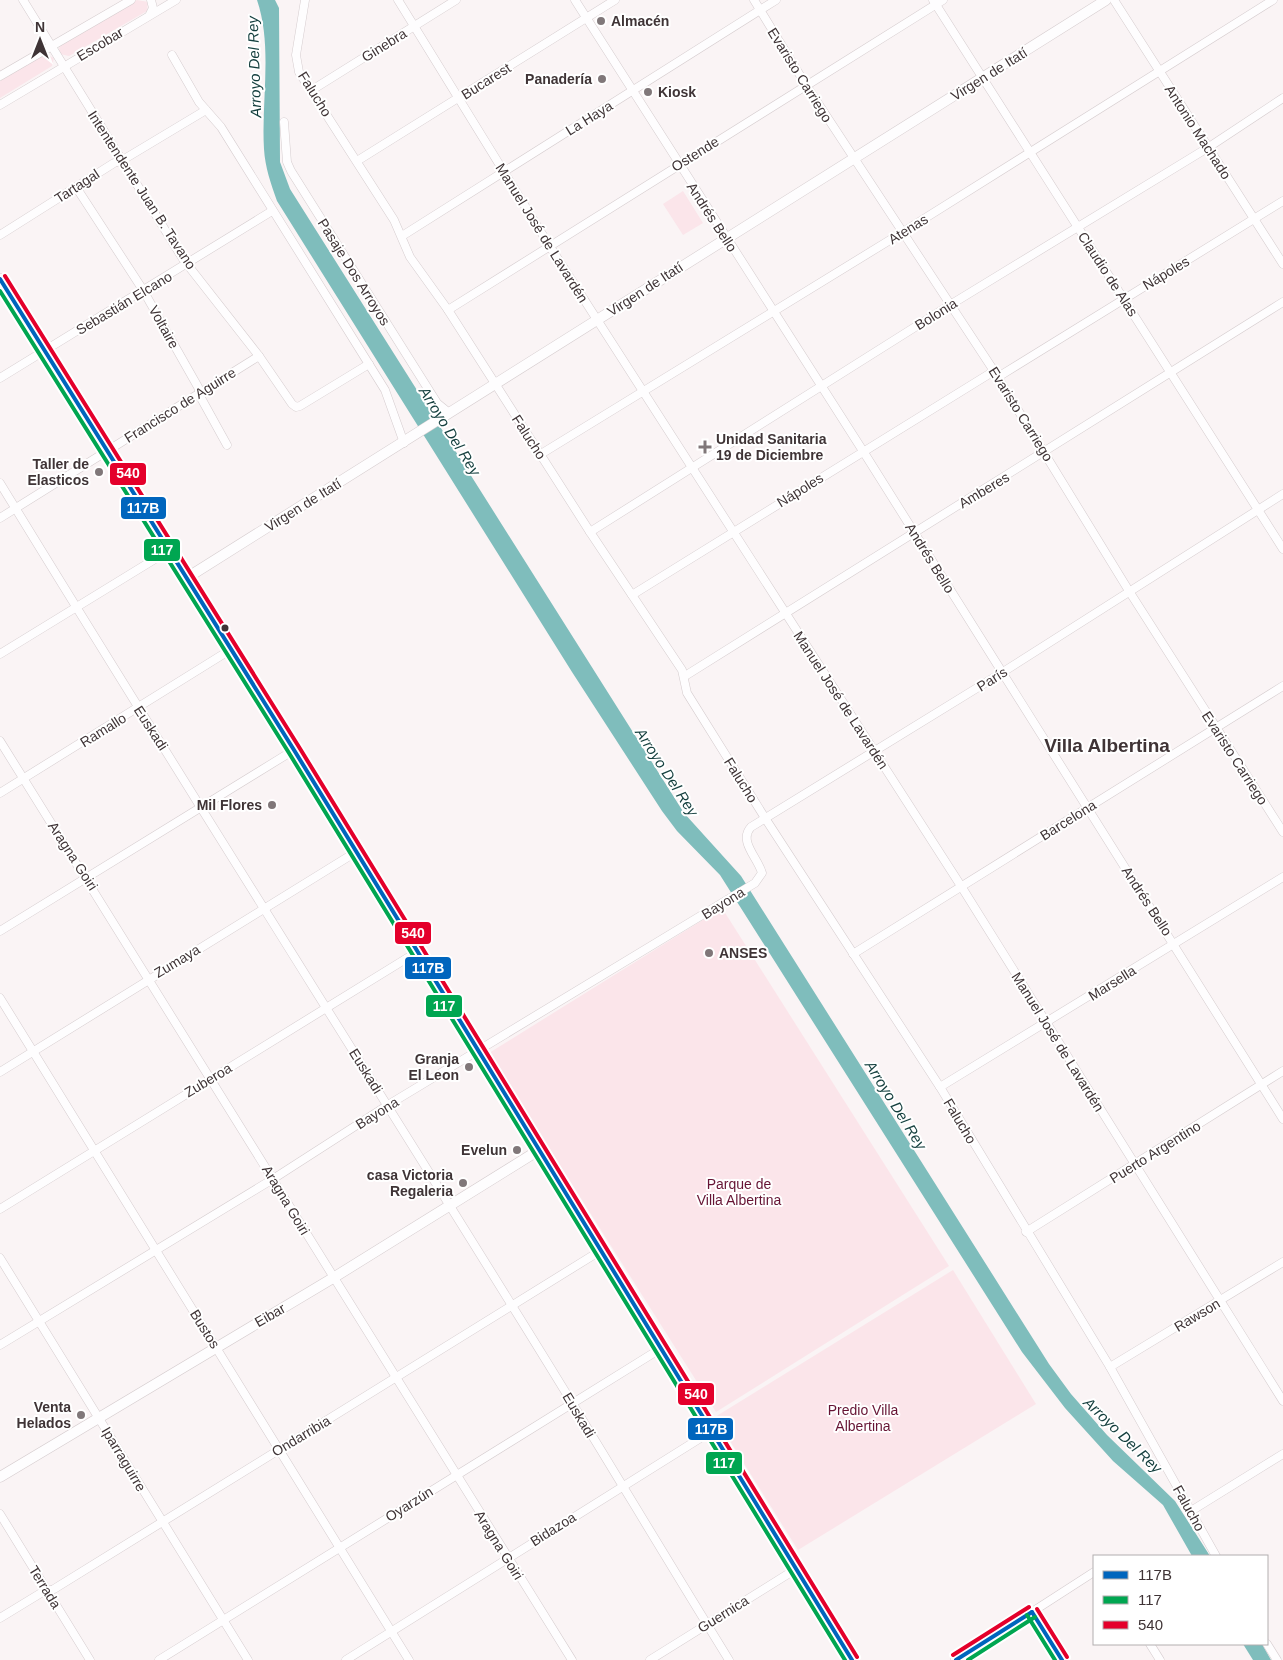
<svg xmlns="http://www.w3.org/2000/svg" width="1283" height="1660" viewBox="0 0 1283 1660" font-family="Helvetica,sans-serif">
	<style>
		.green { fill: #fbe5ea }
		.water { fill: #7fbdbc }
		.lines { fill: none; stroke-linecap: round; stroke-linejoin: round }
		.minor-casing { stroke: #d5ccce; stroke-width: 9 }
		.tertiary-casing { stroke: #d5ccce; stroke-width: 11 }
		.secondary-casing { stroke: #d5ccce; stroke-width: 12 }
		.minor { stroke: #fefdfe; stroke-width: 8 }
		.tertiary { stroke: #fefdfe; stroke-width: 10 }
		.secondary { stroke: #fefdfe; stroke-width: 11 }
		.bus-1-casing { stroke: #fff; stroke-width: 8 }
		.bus-2-casing { stroke: #fff; stroke-width: 8 }
		.bus-3-casing { stroke: #fff; stroke-width: 8 }
		.bus-1 { stroke: #0065bd; stroke-width: 4 }
		.bus-2 { stroke: #00a651; stroke-width: 4 }
		.bus-3 { stroke: #e4002b; stroke-width: 4 }
		.poi-dot { fill: #807779; stroke: #fff; stroke-width: 2 }
		.bus-dot { fill: #3f3436; stroke: #fff; stroke-width: 2 }
		.labels { text-anchor: middle; dominant-baseline: central; stroke-width: 4; stroke-linejoin: round; paint-order: stroke }
		.poi-label { font-size: 14px; font-weight: bold; fill: #3f3436; stroke: #fff; text-anchor: end }
		.street-label { font-size: 14px; fill: #3f3436; stroke: #fff }
		.park-label { font-size: 14px; fill: #661434; stroke: #fff }
		.water-label { font-size: 15px; font-style: italic; fill: #133e3d; stroke: #fff }
		.district-label { font-size: 19px; font-weight: bold; fill: #3f3436; stroke: #fff }
		.line-badge { stroke: #fff; stroke-width: 2 }
		.badge-label { font-size: 14px; text-anchor: middle; font-weight: bold; fill: #fff }
	</style>
	<rect width="100%" height="100%" fill="#faf4f5"/>
	<!-- green -->
	<g class="green">
		<path d="M137,0l11,2 -1,9 -78,45 -9,-2 -1,-6 3,-4z"/>
		<path d="M45,54l9,4 -2,8 -52,32v-17z"/>
		<path d="M683,191l20,32 -20,12 -20,-31z"/>
		<path d="M722,908l227,358 -233,146 -227,-359z"/>
		<path d="M953,1270l83,134 -238,146 -83,-133z"/>
	</g>
	<!-- water -->
	<g class="water">
		<path d="M257,0h18l4,8 1,154 10,27 394,624 57,63 308,488 22,30 36,41 68,66 35,55h-18l-29,-51 -50,-44 -48,-53 -43,-56 -302,-477 -43,-44 -15,-20 -90,-139 -295,-471c-6,-17 -12,-34 -13,-52 -3,-48 9,-102 -7,-149z"/>
		<path d="M1243,1644h19l9,16h-18z"/>
	</g>
	<g class="lines">
		<!-- minor casing -->
		<g class="minor-casing">
			<g id="minor">
				<path d="M23,0l160,259 76,97 33,48 4,3 4,-1 69,-42"/>
				<path d="M305,0l-9,55 3,17 95,148 16,37 38,53 142,222 92,138 5,23 78,125 175,269 170,280 106,189"/>
				<path d="M398,0l151,245 412,641 322,515"/>
				<path d="M575,0l288,451 420,668"/>
				<path d="M754,0l52,85 188,286 135,220 154,241"/>
				<path d="M933,0l350,549"/>
				<path d="M1114,0l169,264"/>
				<path d="M150,14l3,-6 -2,-8"/>
				<path d="M172,55l27,47 22,25 164,263 19,53"/>
				<path d="M0,76l131,-76"/>
				<path d="M312,90l144,-90"/>
				<path d="M0,105l176,-105"/>
				<path d="M284,122l3,40 4,9 146,232 11,9"/>
				<path d="M357,161l258,-161"/>
				<path d="M76,187l67,103 55,97 3,11 26,47"/>
				<path d="M0,235l114,-72 7,-2 85,-51"/>
				<path d="M402,236l374,-236"/>
				<path d="M448,310l495,-310"/>
				<path d="M998,377l285,-176"/>
				<path d="M0,378l272,-167"/>
				<path d="M541,454l362,-222 370,-232"/>
				<path d="M0,483c168,275 341,547 511,821 74,118 145,238 218,356"/>
				<path d="M0,518l259,-162"/>
				<path d="M590,532l360,-227 259,-158 74,-49"/>
				<path d="M632,595l362,-224"/>
				<path d="M0,654l168,-103"/>
				<path d="M685,676l598,-374"/>
				<path d="M0,741c193,305 381,613 572,919"/>
				<path d="M0,793l230,-143"/>
				<path d="M0,931l294,-181"/>
				<path d="M853,954l430,-268"/>
				<path d="M0,998l409,662"/>
				<path d="M0,1072l356,-220"/>
				<path d="M940,1087l343,-210"/>
				<path d="M0,1209l417,-257"/>
				<path d="M1026,1232l257,-161"/>
				<path d="M0,1258l248,402"/>
				<path d="M0,1345l273,-166 115,-74 367,-222 7,-10c-4,-15 -24,-32 -11,-46l252,-155 280,-178"/>
				<path d="M1110,1367l173,-105"/>
				<path d="M1191,1511l92,-57"/>
				<path d="M0,1514l90,146"/>
				<path d="M1032,1612l62,-40"/>
				<path d="M0,1618l41,-25 13,-4 546,-338"/>
				<path d="M1150,1644l10,16"/>
				<path d="M1267,1644l10,16"/>
				<path d="M159,1660l501,-311"/>
				<path d="M346,1660l364,-228"/>
				<path d="M650,1660l146,-91"/>
			</g>
		</g>
		<!-- tertiary casing -->
		<g class="tertiary-casing">
			<g id="tertiary">
				<path d="M185,579l921,-579"/>
				<path d="M0,1477l333,-199 206,-128"/>
			</g>
		</g>
		<!-- secondary casing -->
		<g class="secondary-casing">
			<g id="secondary">
				<path d="M0,279l294,471 558,910"/>
				<path d="M956,1660l76,-48 30,48"/>
			</g>
		</g>
		<!-- minor -->
		<use href="#minor" class="minor"/>
		<!-- tertiary -->
		<use href="#tertiary" class="tertiary"/>
		<!-- secondary -->
		<use href="#secondary" class="secondary"/>
		<!-- bus-1 casing -->
		<g class="bus-1-casing">
			<g id="bus-1">
				<path d="M0,279l294,471 558,910"/>
				<path d="M1032,1612l30,48"/>
				<path d="M956,1660l76,-48"/>
			</g>
		</g>
		<!-- bus-2 casing -->
		<g class="bus-2-casing">
			<g id="bus-2">
				<path d="M0,291l289,462 556,907"/>
				<path d="M1027,1615l28,45"/>
				<path d="M968,1660l67,-43"/>
			</g>
		</g>
		<!-- bus-3 casing -->
		<g class="bus-3-casing">
			<g id="bus-3">
				<path d="M5,276l294,471 558,910"/>
				<path d="M1037,1609l30,48"/>
				<path d="M953,1655l76,-48"/>
			</g>
		</g>
		<!-- bus-1 -->
		<use href="#bus-1" class="bus-1"/>
		<!-- bus-2 -->
		<use href="#bus-2" class="bus-2"/>
		<!-- bus-3 -->
		<use href="#bus-3" class="bus-3"/>
	</g>
	<!-- markers -->
	<g class="poi-dot">
		<circle cx="601" cy="21" r="5"/>
		<circle cx="602" cy="79" r="5"/>
		<circle cx="648" cy="92" r="5"/>
		<path d="M702.5 439.5h5v5h5v5h-5v5h-5v-5h-5v-5h5z"/>
		<circle cx="99" cy="472" r="5"/>
		<circle cx="272" cy="805" r="5"/>
		<circle cx="709" cy="953" r="5"/>
		<circle cx="469" cy="1067" r="5"/>
		<circle cx="517" cy="1150" r="5"/>
		<circle cx="463" cy="1183" r="5"/>
		<circle cx="81" cy="1415" r="5"/>
	</g>
	<circle class="bus-dot" cx="225" cy="628" r="4.5"/>
	<g class="labels">
		<!-- poi labels -->
		<g class="poi-label">
			<text x="611" y="21" text-anchor="start">Almacén</text>
			<text x="592" y="79">Panadería</text>
			<text x="658" y="92" text-anchor="start">Kiosk</text>
			<text x="716" y="439" text-anchor="start">Unidad Sanitaria<tspan x="716" dy="16">19 de Diciembre</tspan></text>
			<text x="89" y="464">Taller de<tspan x="89" dy="16">Elasticos</tspan></text>
			<text x="262" y="805">Mil Flores</text>
			<text x="719" y="953" text-anchor="start">ANSES</text>
			<text x="459" y="1059">Granja<tspan x="459" dy="16">El Leon</tspan></text>
			<text x="507" y="1150">Evelun</text>
			<text x="453" y="1175">casa Victoria<tspan x="453" dy="16">Regaleria</tspan></text>
			<text x="71" y="1407">Venta<tspan x="71" dy="16">Helados</tspan></text>
		</g>
		<!-- street labels -->
		<g class="street-label">
			<text transform="translate(100 44) rotate(-31)">Escobar</text>
			<text transform="translate(384 45) rotate(-32)">Ginebra</text>
			<text transform="translate(989 74) rotate(-32)">Virgen de Itatí</text>
			<text transform="translate(800 75) rotate(58)">Evaristo Carriego</text>
			<text transform="translate(486 81) rotate(-32)">Bucarest</text>
			<text transform="translate(315 94) rotate(58)">Falucho</text>
			<text transform="translate(589 118) rotate(-32)">La Haya</text>
			<text transform="translate(1198 132) rotate(57)">Antonio Machado</text>
			<text transform="translate(695 154) rotate(-32)">Ostende</text>
			<text transform="translate(77 186) rotate(-33)">Tartagal</text>
			<text transform="translate(142 190) rotate(57)">Intentendente Juan B. Tavano</text>
			<text transform="translate(712 217) rotate(57)">Andrés Bello</text>
			<text transform="translate(908 229) rotate(-32)">Atenas</text>
			<text transform="translate(542 233) rotate(58)">Manuel José de Lavardén</text>
			<text transform="translate(354 272) rotate(58)">Pasaje Dos Arroyos</text>
			<text transform="translate(1166 273) rotate(-31)">Nápoles</text>
			<text transform="translate(1108 274) rotate(57)">Claudio de Alas</text>
			<text transform="translate(645 289) rotate(-33)">Virgen de Itatí</text>
			<text transform="translate(124 303) rotate(-31)">Sebastián Elcano</text>
			<text transform="translate(936 314) rotate(-32)">Bolonia</text>
			<text transform="translate(164 327) rotate(61)">Voltaire</text>
			<text transform="translate(180 405) rotate(-32)">Francisco de Aguirre</text>
			<text transform="translate(1021 414) rotate(58)">Evaristo Carriego</text>
			<text transform="translate(529 437) rotate(57)">Falucho</text>
			<text transform="translate(800 490) rotate(-32)">Nápoles</text>
			<text transform="translate(984 490) rotate(-31)">Amberes</text>
			<text transform="translate(303 505) rotate(-32)">Virgen de Itatí</text>
			<text transform="translate(930 558) rotate(58)">Andrés Bello</text>
			<text transform="translate(992 679) rotate(-32)">París</text>
			<text transform="translate(841 700) rotate(57)">Manuel José de Lavardén</text>
			<text transform="translate(151 728) rotate(57)">Euskadi</text>
			<text transform="translate(103 730) rotate(-32)">Ramallo</text>
			<text transform="translate(1235 758) rotate(57)">Evaristo Carriego</text>
			<text transform="translate(741 780) rotate(58)">Falucho</text>
			<text transform="translate(1068 820) rotate(-32)">Barcelona</text>
			<text transform="translate(73 856) rotate(57)">Aragna Goiri</text>
			<text transform="translate(1147 901) rotate(57)">Andrés Bello</text>
			<text transform="translate(723 903) rotate(-32)">Bayona</text>
			<text transform="translate(177 961) rotate(-31)">Zumaya</text>
			<text transform="translate(1112 983) rotate(-32)">Marsella</text>
			<text transform="translate(1058 1042) rotate(58)">Manuel José de Lavardén</text>
			<text transform="translate(366 1071) rotate(58)">Euskadi</text>
			<text transform="translate(208 1080) rotate(-31)">Zuberoa</text>
			<text transform="translate(377 1113) rotate(-32)">Bayona</text>
			<text transform="translate(960 1121) rotate(59)">Falucho</text>
			<text transform="translate(1155 1152) rotate(-32)">Puerto Argentino</text>
			<text transform="translate(286 1200) rotate(59)">Aragna Goiri</text>
			<text transform="translate(270 1315) rotate(-30)">Eibar</text>
			<text transform="translate(1197 1315) rotate(-31)">Rawson</text>
			<text transform="translate(205 1329) rotate(58)">Bustos</text>
			<text transform="translate(579 1415) rotate(59)">Euskadi</text>
			<text transform="translate(301 1436) rotate(-31)">Ondarribia</text>
			<text transform="translate(124 1459) rotate(59)">Iparraguirre</text>
			<text transform="translate(409 1504) rotate(-32)">Oyarzún</text>
			<text transform="translate(1189 1508) rotate(61)">Falucho</text>
			<text transform="translate(553 1529) rotate(-32)">Bidazoa</text>
			<text transform="translate(499 1545) rotate(58)">Aragna Goiri</text>
			<text transform="translate(45 1587) rotate(58)">Terrada</text>
			<text transform="translate(723 1614) rotate(-32)">Guernica</text>
		</g>
		<!-- park labels -->
		<g class="park-label">
			<text x="739" y="1184">Parque de<tspan x="739" dy="16">Villa Albertina</tspan></text>
			<text x="863" y="1410">Predio Villa<tspan x="863" dy="16">Albertina</tspan></text>
		</g>
		<!-- water labels -->
		<g class="water-label">
			<text transform="translate(254 67) rotate(-92)">Arroyo Del Rey</text>
			<text transform="translate(450 431) rotate(58)">Arroyo Del Rey</text>
			<text transform="translate(667 772) rotate(57)">Arroyo Del Rey</text>
			<text transform="translate(896 1105) rotate(58)">Arroyo Del Rey</text>
			<text transform="translate(1123 1435) rotate(44)">Arroyo Del Rey</text>
		</g>
		<!-- district labels -->
		<g class="district-label">
			<text x="1107" y="745">Villa Albertina</text>
		</g>
	</g>
	<g class="line-badge">
		<rect x="109" y="462" width="38" height="24" rx="5" fill="#e4002b"/>
		<rect x="120" y="496" width="47" height="24" rx="5" fill="#0065bd"/>
		<rect x="143" y="538" width="38" height="24" rx="5" fill="#00a651"/>
		<rect x="394" y="921" width="38" height="24" rx="5" fill="#e4002b"/>
		<rect x="404" y="956" width="48" height="24" rx="5" fill="#0065bd"/>
		<rect x="425" y="994" width="38" height="24" rx="5" fill="#00a651"/>
		<rect x="677" y="1382" width="38" height="24" rx="5" fill="#e4002b"/>
		<rect x="687" y="1417" width="47" height="24" rx="5" fill="#0065bd"/>
		<rect x="705" y="1451" width="38" height="24" rx="5" fill="#00a651"/>
	</g>
	<g class="badge-label">
		<text x="128" y="478">540</text>
		<text x="143" y="513">117B</text>
		<text x="162" y="555">117</text>
		<text x="413" y="938">540</text>
		<text x="428" y="973">117B</text>
		<text x="444" y="1011">117</text>
		<text x="696" y="1399">540</text>
		<text x="711" y="1434">117B</text>
		<text x="724" y="1468">117</text>
	</g>
	<!-- legend -->
	<rect x="1093" y="1555" width="175" height="90" fill="#ffffff" stroke="#b2aeaf"/>
	<rect x="1103" y="1571" width="25" height="8" fill="#0065bd" stroke="#b2aeaf"/>
	<text x="1138" y="1580" font-size="15" fill="#3f3436">117B</text>
	<rect x="1103" y="1596" width="25" height="8" fill="#00a651" stroke="#b2aeaf"/>
	<text x="1138" y="1605" font-size="15" fill="#3f3436">117</text>
	<rect x="1103" y="1621" width="25" height="8" fill="#e4002b" stroke="#b2aeaf"/>
	<text x="1138" y="1630" font-size="15" fill="#3f3436">540</text>
	<!-- north arrow -->
	<g transform="translate(40 40)" stroke="#ffffff" stroke-width="4" paint-order="stroke">
	<path d="M0-4L9 19L0 12L-9 19Z" fill="#3f3436"/>
	<text y="-8" font-size="14" font-weight="bold" text-anchor="middle" fill="#3f3436">N</text>
	</g>
</svg>
